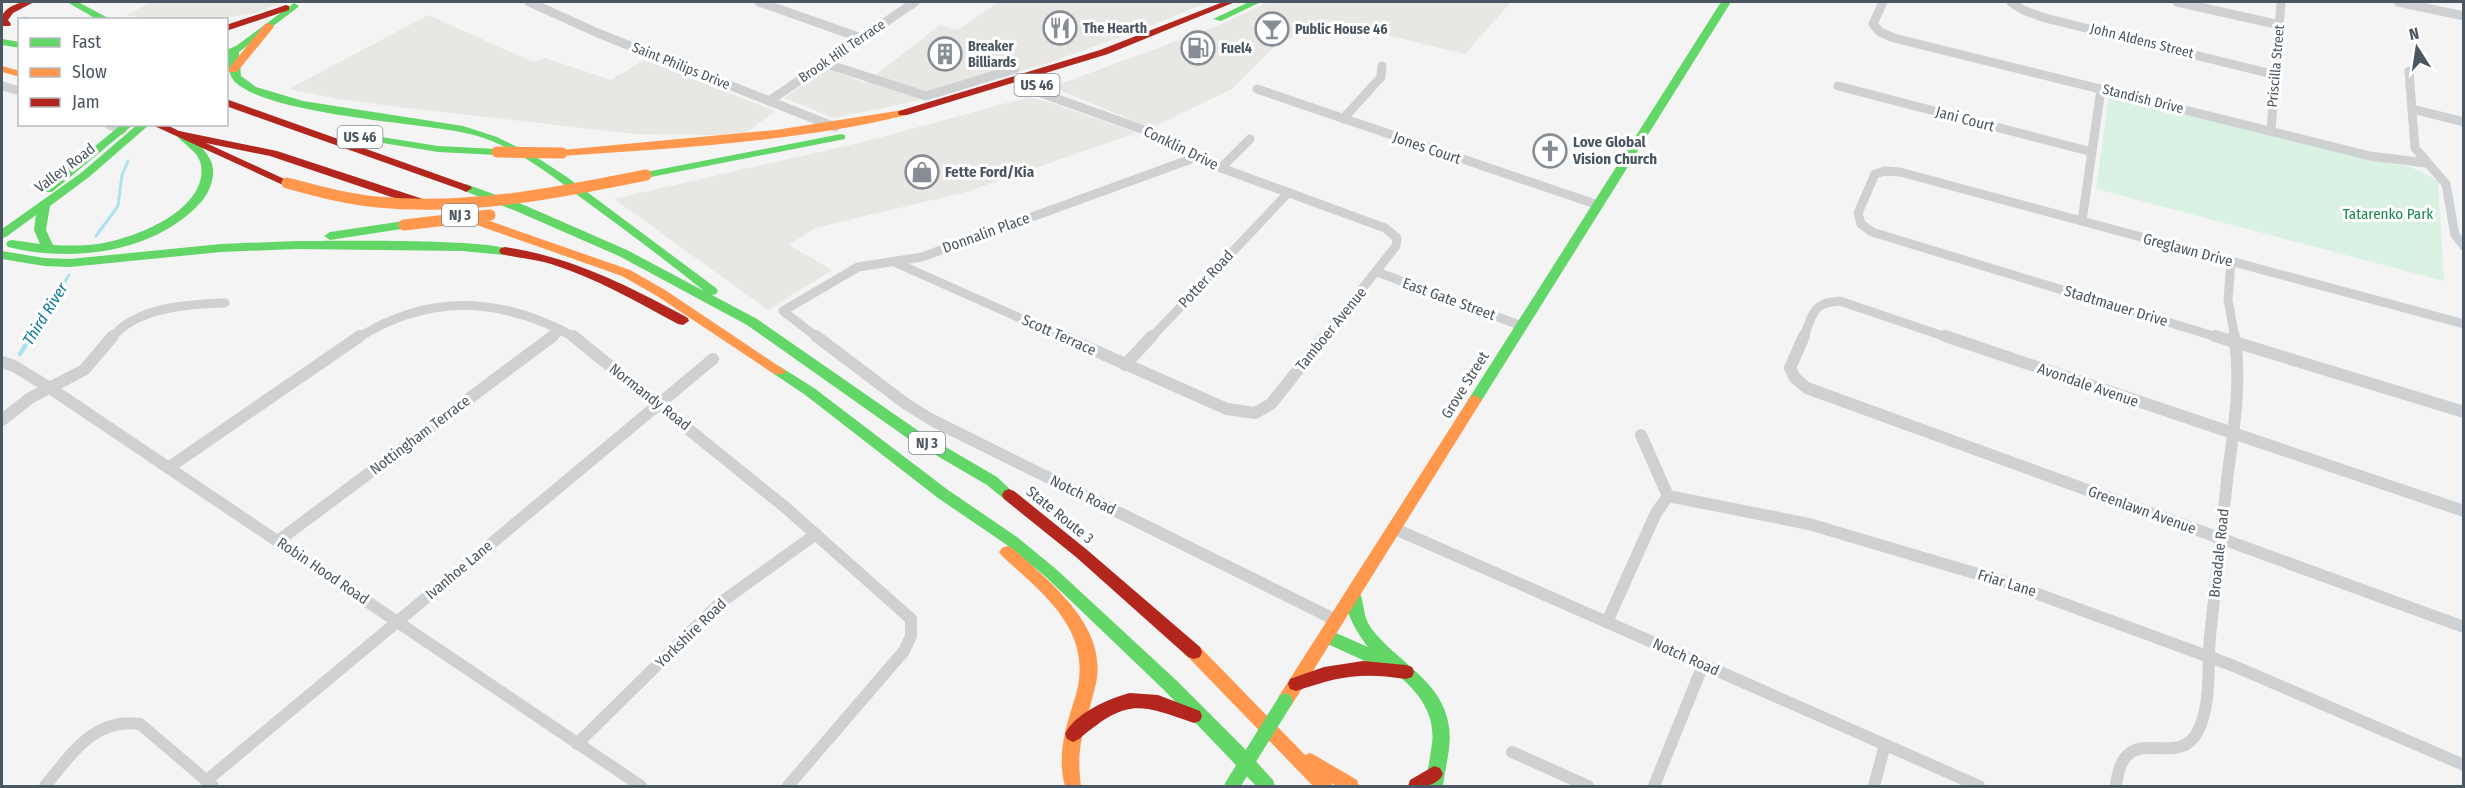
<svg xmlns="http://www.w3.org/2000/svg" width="2465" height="788" viewBox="0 0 2465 788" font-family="'Fira Sans Condensed',sans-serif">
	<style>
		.commercial { fill: #e8e7e3 }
		.green { fill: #d9f2e3 }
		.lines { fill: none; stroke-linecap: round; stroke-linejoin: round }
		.stream-far1 { stroke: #aee2f0; stroke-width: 3 }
		.stream { stroke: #aee2f0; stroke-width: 4.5 }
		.street-far1 { stroke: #ced0d2; stroke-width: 9 }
		.street { stroke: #ced0d2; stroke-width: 12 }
		.fast { fill: #63d668; fill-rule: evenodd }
		.slow { fill: #ff974d; fill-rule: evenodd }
		.jam { fill: #b3261e; fill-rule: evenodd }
		.fast-bridge { stroke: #63d668; stroke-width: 15 }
		.slow-bridge { stroke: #ff974d; stroke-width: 11 }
		.labels { text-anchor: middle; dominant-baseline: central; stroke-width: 6; stroke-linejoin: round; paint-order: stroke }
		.far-poi-label { font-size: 14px; font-weight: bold; fill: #4a5661; stroke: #fff; text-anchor: start }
		.far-street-label { font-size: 14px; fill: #4a5661; stroke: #fff }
		.shield { fill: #fff; stroke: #808990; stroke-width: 1.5 }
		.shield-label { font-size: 14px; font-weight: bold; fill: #4a5661 }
		.street-label { font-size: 15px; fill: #4a5661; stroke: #fff }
		.poi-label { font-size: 15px; font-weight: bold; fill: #4a5661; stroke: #fff; text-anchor: start }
		.park-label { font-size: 15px; fill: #17864f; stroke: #fff }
		.water-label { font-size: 16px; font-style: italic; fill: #0c7c9b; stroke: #fff }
	</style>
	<rect width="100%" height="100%" fill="#f4f4f4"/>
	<!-- commercial -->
	<g class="commercial">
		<path d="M152,2h130l-25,11 -44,6h-61l-26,-4z"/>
		<path d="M998,2h211l-74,30 -84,30 -119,35 -48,11 -50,10 -50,-20 44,-30 37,15 75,-58 18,5z"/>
		<path d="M1269,2h242l-46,52 -142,-34 -48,26 -43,43 -81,39 -99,-41 165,-61z"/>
		<path d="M428,15l105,47 12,-4 66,22 33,-20 131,51 -29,22 -25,2 -85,-1 -221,-25 -77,-10 -49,-10z"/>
		<path d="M1029,97l23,6 84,30 -170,59 -151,36 -26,17 43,25 -64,40 -154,-111 253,-58z"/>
	</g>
	<!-- green -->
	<path class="green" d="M2109,95l284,69c18,3 30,6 45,18l6,99 -348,-92z"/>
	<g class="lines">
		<!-- stream-far1 -->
		<g class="stream-far1">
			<path d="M24,18l9,2"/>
			<path d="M96,236l22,-30 4,-31 6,-14"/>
			<path d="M30,338l39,-63"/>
		</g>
		<!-- stream -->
		<path class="stream" d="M20,354l11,-18"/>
		<!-- street-far1 -->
		<g class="street-far1">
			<path d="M529,2l71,32 235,93"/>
			<path d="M759,2l102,36"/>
			<path d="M1883,2l-10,22 7,8 14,6 476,118 56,7"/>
			<path d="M2011,2l12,8 22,8 231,57"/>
			<path d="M2177,2l103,23"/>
			<path d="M2398,2l66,14"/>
			<path d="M824,63l102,33 89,-27"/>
			<path d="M2409,71l6,77 31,36 9,51 9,11"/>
			<path d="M2,86l18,5"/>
			<path d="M1838,86l254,66"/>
			<path d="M1027,88l117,42 50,28 191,70 12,10 -1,8 -73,92"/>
			<path d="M1257,89l341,116"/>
			<path d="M769,101l146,-99"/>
			<path d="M2412,109l52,13"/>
			<path d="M1343,119l38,-42 1,-11"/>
			<path d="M108,124l14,6"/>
			<path d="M2271,131l10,-129"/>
			<path d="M1221,168l29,-29"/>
			<path d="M2082,221l19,-132"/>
			<path d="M2231,261l-3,39 7,38"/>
			<path d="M894,262l171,76"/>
			<path d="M1377,272l145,54"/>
			<path d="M112,338c23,-31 78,-34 113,-35"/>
			<path d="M358,338c71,-45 145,-41 218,0"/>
			<path d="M551,338l10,-8"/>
			<path d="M818,338l-35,-27 75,-44 64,-10 272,-99"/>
			<path d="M1151,338l137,-145"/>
			<path d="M1803,338c11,-25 8,-35 37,-37l109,37"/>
			<path d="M2220,338l-348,-106 -11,-8 -3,-11 17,-39 10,-3 15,1 564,152"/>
		</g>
		<!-- street -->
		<g class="street">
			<path d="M573,336l213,172 125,111v17l-7,15 -116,135"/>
			<path d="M816,336l90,68 26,16 404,200"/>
			<path d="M1062,336l165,73 28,4 16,-9 54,-68"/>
			<path d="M1804,336l-14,32 5,10 12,10 657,239"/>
			<path d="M1945,336l519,175"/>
			<path d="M2215,336l249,76"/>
			<path d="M2,362l12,4 36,22 591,398"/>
			<path d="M1125,365l27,-29"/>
			<path d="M2,420l28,-22 54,-28 29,-34"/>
			<path d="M1641,435l27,61"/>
			<path d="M168,468l192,-132"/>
			<path d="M1668,496l141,28 199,59 226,83 230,99"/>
			<path d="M1393,528l586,258"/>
			<path d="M278,541l275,-205"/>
			<path d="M1607,622l49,-109 12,-17"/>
			<path d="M577,744l143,-141 96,-69"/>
			<path d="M1512,752l76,34"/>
			<path d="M206,781l507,-422"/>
			<path d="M45,786c27,-32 48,-68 95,-62l73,62"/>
			<path d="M1654,786l49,-121"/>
			<path d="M1874,786l11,-41"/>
			<path d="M2116,786c7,-70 61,-13 82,-55 14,-28 9,-65 12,-95 6,-54 12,-109 18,-164 6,-45 14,-90 6,-136"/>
		</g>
		<!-- fast -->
		<g class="fast">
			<path d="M67,2h11l34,18h-14z"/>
			<path d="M1249,2h12l-40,19 -8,-2z"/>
			<path d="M1721,2h10l-251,401h-10l-2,-3 2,-3z"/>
			<path d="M294,3l5,3 -2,2 -58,44 2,24 15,11 47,14 160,25 34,11 36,18 34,22 149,111 2,3 -2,3 -4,1 45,24 163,113 77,45 19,18 -2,4h-10l-17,-14 -77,-45 -163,-115 -128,-69 -103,-45 -54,-21 -2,-2 6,-4 58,21 103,45 77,41c-37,-30 -75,-58 -113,-86 -37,-27 -79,-63 -126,-72 -52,-11 -194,-18 -230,-51 -7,-7 -9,-26 -9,-32l10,-4z"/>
			<path d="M2,39l18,3v6l-18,-3z"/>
			<path d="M122,124h12l-82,68h-8v-4z"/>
			<path d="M138,124h12l-61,53 -39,29 -4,24 7,15c17,1 34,1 51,-2 34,-6 104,-34 97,-78 -2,-13 -18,-21 -26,-31l5,-3c11,3 24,17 30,28 7,13 1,31 -8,42 -46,52 -130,62 -194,46l-2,-3 2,-3 4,-1 28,4 -6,-14 2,-15 -30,22 -4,1v-9l79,-56z"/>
			<path d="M344,131l94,15 59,3 6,3 -6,3 -59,-3 -98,-16v-4z"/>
			<path d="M841,134l4,1v4l-199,39 -6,-3 6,-3z"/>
			<path d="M404,221l4,1 2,3 -2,3 -78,12 -6,-4 6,-4z"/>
			<path d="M297,241c30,0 201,-3 214,10l-6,4 -43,-4 -165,-2 -76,3 -151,15 -26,-1 -42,-7v-8l42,7 26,1 151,-15z"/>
			<path d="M779,366l35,22 134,102 69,47 39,32 120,111 65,65 32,35 2,6h-19l-92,-96 -118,-113 -39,-32 -69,-47 -134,-104 -30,-20 -2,-3 2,-3z"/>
			<path d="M1353,587l5,2c7,12 4,27 13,39 25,34 72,52 78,99 3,19 -4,40 -6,59h-17c1,-14 4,-28 6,-42 4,-35 -18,-56 -43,-77l-5,2 -6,-2 -57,-26 -2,-5 2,-5 6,-2 41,18c-10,-13 -29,-42 -20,-58z"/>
		</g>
		<!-- slow -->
		<g class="slow">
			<path d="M269,23l5,3 -1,2 -36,44h-8v-4l36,-44z"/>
			<path d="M2,66l18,5v6l-18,-5z"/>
			<path d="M903,110l4,1v4c-112,27 -230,33 -345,41l-6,-3 6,-3 214,-20z"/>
			<path d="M461,211l169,59 35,20 121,81 -2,3h-10l-117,-78 -35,-20 -165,-58 -2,-3z"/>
			<path d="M1475,395l7,5 -2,3 -189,303 -6,2 -6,-2 -2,-5 2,-5 191,-299z"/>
			<path d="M1007,546l5,2c37,33 96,78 84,135 -9,41 -21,59 -15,103h-16c-8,-29 0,-57 9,-85 23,-67 -28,-105 -72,-145l-3,-4 3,-4z"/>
			<path d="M1194,645l6,2 105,108 5,-2 6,3 41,24 2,6h-22l-6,-3 1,3h-19l-125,-129 -2,-5 2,-5z"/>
		</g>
		<!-- jam -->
		<g class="jam">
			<path d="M22,2h12l-21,11 -5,7 3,4 -1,2h-8c-2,-16 7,-19 20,-24z"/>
			<path d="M1223,2h12l-127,52 -201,61h-8l-1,-2 1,-2 201,-61z"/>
			<path d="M286,5l3,1v4l-63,21v-6z"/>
			<path d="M226,99l244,87 2,2 -6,4 -4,-2 -236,-84z"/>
			<path d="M150,124h15l14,7 98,20 152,50 2,3 -6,4 -4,-1 -151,-51 -64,-13 87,40 -2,2h-8z"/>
			<path d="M505,247c67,10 124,39 183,71l1,3 -6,4 -5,-1c-41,-22 -82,-46 -127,-60 -16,-5 -34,-6 -50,-10l-2,-3 2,-3z"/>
			<path d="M1009,489l5,2 72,58 114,98 2,5 -2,5 -6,2 -6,-2 -112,-100 -72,-58 -2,-4 2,-4z"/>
			<path d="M1363,661l43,4 6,2 2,5 -2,5 -6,2c-45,-7 -67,-3 -110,12l-6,-2 -2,-5 2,-5 34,-12z"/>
			<path d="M1130,693l28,2 42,16 2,5 -2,5 -6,2c-57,-20 -67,-24 -115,16l-6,3 -6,-3 -2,-5c9,-20 44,-36 65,-41z"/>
			<path d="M1434,766l6,2 3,6c-7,14 -22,12 -35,12l2,-6z"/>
		</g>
		<!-- fast-bridge -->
		<path class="fast-bridge" d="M1232,786l53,-85"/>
		<!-- slow-bridge -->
		<g class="slow-bridge">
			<path d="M497,152l65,1"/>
			<path d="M287,183c30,8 59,16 90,19 91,9 180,-9 269,-27"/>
			<path d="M404,225l86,-10"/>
		</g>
	</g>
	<!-- icons -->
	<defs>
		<g id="restaurant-ring" transform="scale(1.725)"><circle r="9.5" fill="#fff" stroke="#868d94" stroke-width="1.5"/><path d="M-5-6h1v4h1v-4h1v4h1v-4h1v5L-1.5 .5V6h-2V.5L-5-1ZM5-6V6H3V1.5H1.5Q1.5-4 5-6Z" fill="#868d94"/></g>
		<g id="bar-ring" transform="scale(1.725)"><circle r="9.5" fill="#fff" stroke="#868d94" stroke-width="1.5"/><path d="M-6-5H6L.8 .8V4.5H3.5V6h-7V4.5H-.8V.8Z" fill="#868d94"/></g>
		<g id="fuel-ring" transform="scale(1.725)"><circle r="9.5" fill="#fff" stroke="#868d94" stroke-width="1.5"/><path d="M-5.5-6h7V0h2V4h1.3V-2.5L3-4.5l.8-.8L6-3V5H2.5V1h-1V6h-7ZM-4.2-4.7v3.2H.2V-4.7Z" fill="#868d94"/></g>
		<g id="building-ring" transform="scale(1.725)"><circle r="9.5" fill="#fff" stroke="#868d94" stroke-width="1.5"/><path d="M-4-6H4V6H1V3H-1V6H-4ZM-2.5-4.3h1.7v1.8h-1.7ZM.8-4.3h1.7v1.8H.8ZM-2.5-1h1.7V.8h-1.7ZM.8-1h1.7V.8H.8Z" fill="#868d94"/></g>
		<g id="church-ring" transform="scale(1.725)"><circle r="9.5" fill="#fff" stroke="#868d94" stroke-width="1.5"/><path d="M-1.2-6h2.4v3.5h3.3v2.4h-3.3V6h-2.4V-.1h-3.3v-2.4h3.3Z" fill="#868d94"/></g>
		<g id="shop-ring" transform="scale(1.725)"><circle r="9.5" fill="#fff" stroke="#868d94" stroke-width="1.5"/><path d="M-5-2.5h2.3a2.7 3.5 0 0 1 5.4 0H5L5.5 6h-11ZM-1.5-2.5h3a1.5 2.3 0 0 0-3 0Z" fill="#868d94"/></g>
	</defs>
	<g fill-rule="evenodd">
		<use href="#restaurant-ring" x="1060" y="28"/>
		<use href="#bar-ring" x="1272" y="29"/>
		<use href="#fuel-ring" x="1198" y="48"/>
		<use href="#building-ring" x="945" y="54"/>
		<use href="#church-ring" x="1550" y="151"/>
		<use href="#shop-ring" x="922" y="172"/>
	</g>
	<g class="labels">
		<!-- far-poi labels -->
		<g class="far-poi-label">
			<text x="1083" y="28">The Hearth</text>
			<text x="1295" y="29">Public House 46</text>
			<text x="968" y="46">Breaker<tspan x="968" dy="16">Billiards</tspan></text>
			<text x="1221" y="48">Fuel4</text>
		</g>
		<!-- far-street labels -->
		<g class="far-street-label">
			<text transform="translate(2142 41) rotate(14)">John Aldens Street</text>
			<text transform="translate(842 51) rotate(-34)">Brook Hill Terrace</text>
			<text transform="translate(681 66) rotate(22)">Saint Philips Drive</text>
			<text transform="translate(2276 66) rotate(-85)">Priscilla Street</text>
			<text transform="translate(2143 99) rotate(14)">Standish Drive</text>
		</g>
		<!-- shield labels -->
		<g class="shield">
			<rect x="1014.5" y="74" width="45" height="22" rx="4.5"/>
			<rect x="337.5" y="126" width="45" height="22" rx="4.5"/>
			<rect x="442" y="204" width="36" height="22" rx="4.5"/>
			<rect x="909" y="432" width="36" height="22" rx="4.5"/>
		</g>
		<g class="shield-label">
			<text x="1037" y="85">US 46</text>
			<text x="360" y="137">US 46</text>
			<text x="460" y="215">NJ 3</text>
			<text x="927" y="443">NJ 3</text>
		</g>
		<!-- street labels -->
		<g class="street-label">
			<text transform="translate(1965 119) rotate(15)">Jani Court</text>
			<text transform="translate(1181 148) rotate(26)">Conklin Drive</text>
			<text transform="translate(1427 148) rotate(19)">Jones Court</text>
			<text transform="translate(65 168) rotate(-37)">Valley Road</text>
			<text transform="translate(986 233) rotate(-20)">Donnalin Place</text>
			<text transform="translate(2188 250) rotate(15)">Greglawn Drive</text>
			<text transform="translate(1206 279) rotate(-47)">Potter Road</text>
			<text transform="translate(1449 299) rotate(20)">East Gate Street</text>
			<text transform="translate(2116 306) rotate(17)">Stadtmauer Drive</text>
			<text transform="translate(1331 329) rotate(-51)">Tamboer Avenue</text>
			<text transform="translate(1059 335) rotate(24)">Scott Terrace</text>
			<text transform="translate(1465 385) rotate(-58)">Grove Street</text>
			<text transform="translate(2088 385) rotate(19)">Avondale Avenue</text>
			<text transform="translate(650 397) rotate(38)">Normandy Road</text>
			<text transform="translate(420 435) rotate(-37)">Nottingham Terrace</text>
			<text transform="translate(1083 495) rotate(26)">Notch Road</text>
			<text transform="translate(2142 510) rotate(20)">Greenlawn Avenue</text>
			<text transform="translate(1060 515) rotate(39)">State Route 3</text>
			<text transform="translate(2219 553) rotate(-84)">Broadale Road</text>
			<text transform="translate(459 570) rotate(-40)">Ivanhoe Lane</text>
			<text transform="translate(323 571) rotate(34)">Robin Hood Road</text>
			<text transform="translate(2007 583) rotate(17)">Friar Lane</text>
			<text transform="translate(691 633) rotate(-44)">Yorkshire Road</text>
			<text transform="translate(1686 657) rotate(24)">Notch Road</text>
		</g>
		<!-- poi labels -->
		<g class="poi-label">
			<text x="1573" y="142">Love Global<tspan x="1573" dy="17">Vision Church</tspan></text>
			<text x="945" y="172">Fette Ford/Kia</text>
		</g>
		<!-- park labels -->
		<g class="park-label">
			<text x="2388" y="214">Tatarenko Park</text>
		</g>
		<!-- water labels -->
		<g class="water-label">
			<text transform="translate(45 314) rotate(-58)">Third River</text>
		</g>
	</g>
	<!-- border -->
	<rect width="2465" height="788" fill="none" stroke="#4a5661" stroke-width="6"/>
	<!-- legend -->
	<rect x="18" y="18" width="210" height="108" fill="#ffffff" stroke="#b7bbc0" stroke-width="1.5"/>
	<rect x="30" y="38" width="30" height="9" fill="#63d668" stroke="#b7bbc0" stroke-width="1.5"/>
	<text x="72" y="48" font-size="18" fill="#4a5661">Fast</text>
	<rect x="30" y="68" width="30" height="9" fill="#ff974d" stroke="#b7bbc0" stroke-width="1.5"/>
	<text x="72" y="78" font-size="18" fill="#4a5661">Slow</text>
	<rect x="30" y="98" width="30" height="9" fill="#b3261e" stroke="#b7bbc0" stroke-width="1.5"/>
	<text x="72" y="108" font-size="18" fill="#4a5661">Jam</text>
	<!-- north arrow -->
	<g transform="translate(2417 48) rotate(348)" stroke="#ffffff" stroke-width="4.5" paint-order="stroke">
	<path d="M0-4.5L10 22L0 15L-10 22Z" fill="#4a5661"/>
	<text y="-9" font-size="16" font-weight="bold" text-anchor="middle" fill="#4a5661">N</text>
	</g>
</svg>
